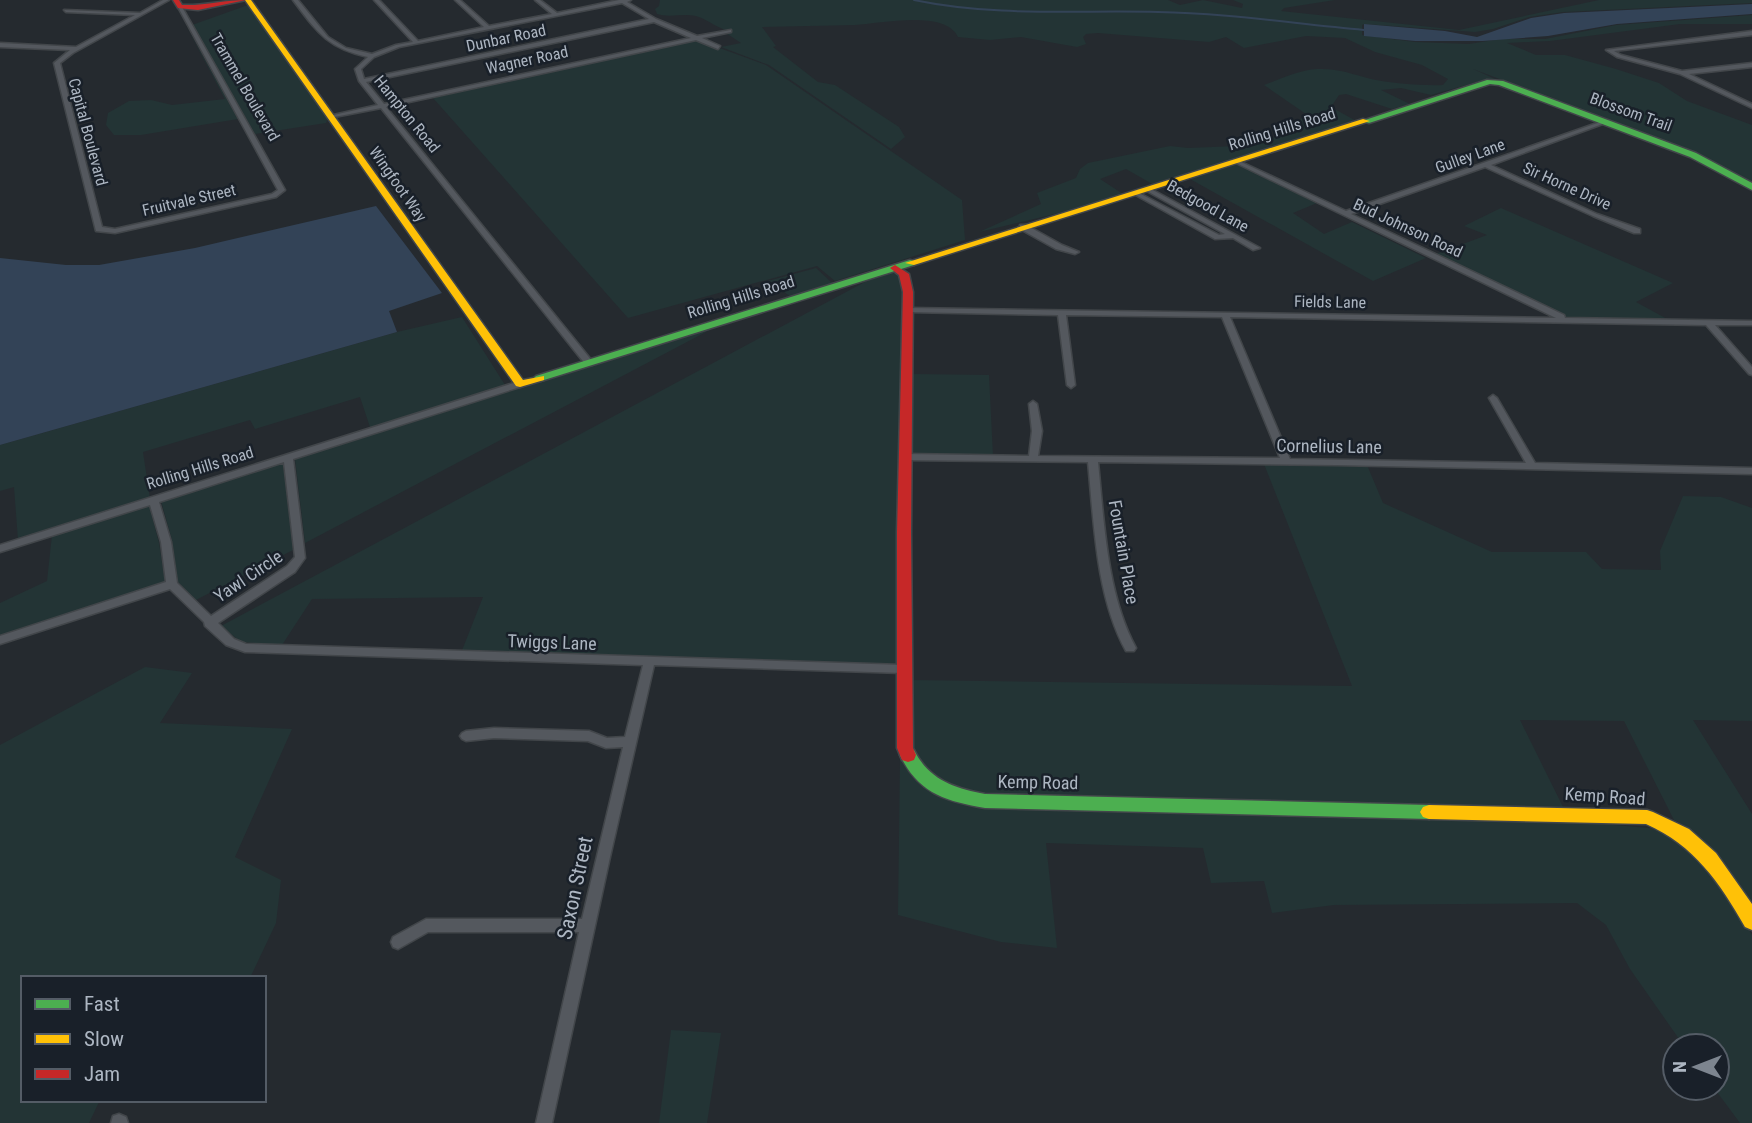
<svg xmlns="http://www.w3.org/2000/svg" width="1752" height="1123" viewBox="0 0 1752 1123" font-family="'Roboto Condensed',sans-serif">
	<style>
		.green { fill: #233435 }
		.water { fill: #334357 }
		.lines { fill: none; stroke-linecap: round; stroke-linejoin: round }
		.stream { stroke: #334357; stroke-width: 2 }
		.street-casing { stroke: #42464a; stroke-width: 3 }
		.fast-casing { stroke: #42464a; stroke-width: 3 }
		.slow-casing { stroke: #42464a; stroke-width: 3 }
		.jam-casing { stroke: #42464a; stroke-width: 3 }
		.street { fill: #54585e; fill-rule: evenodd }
		.fast { fill: #4caf50; fill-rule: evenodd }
		.slow { fill: #ffc107; fill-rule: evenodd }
		.jam { fill: #c62828; fill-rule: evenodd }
		.labels { text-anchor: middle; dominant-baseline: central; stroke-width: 5; stroke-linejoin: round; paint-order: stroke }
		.far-street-label { font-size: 16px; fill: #adb6c2; stroke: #192029 }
		.street-label { font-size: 18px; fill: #adb6c2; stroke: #192029 }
		.near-street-label { font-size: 21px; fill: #adb6c2; stroke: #192029 }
	</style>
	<rect width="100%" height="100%" fill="#252a2f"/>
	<!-- green -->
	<g class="green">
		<path d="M660,0h508l12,5 23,-5 39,8 1,-4 -10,-4h102l-51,8 -3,3 178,19 140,-30h153v3l-189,9 -34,5 -36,12 -18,3 -111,-8 -2,1v10l53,7 54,2 32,-5h44l71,-14 136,-10v9h-72l-130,17 -43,2 29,12h29l51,14 43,14 28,18 65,24v58l-53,-29 -226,-85 29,13 -18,-2 -53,15 -30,-7 -20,2 29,14 -18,5 -46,-15 -7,1 -8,12 27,15 -204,63 -28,-16 -26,10 23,15 -47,15 -97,23 62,-28 -4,-11 39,-15 4,-9 8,-6 82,-17 18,2 48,-2 49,-11 21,-21 -42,-29c17,-6 35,-15 53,-16 21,-1 35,5 54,10 18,4 53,7 72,6l5,-6 -26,-14 -47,-13 -30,-14 -39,-2 -62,12 -18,-11 -17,5 -111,-9 -12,1 -3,3 3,7 -9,3 -56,-10 -31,3 -32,-3c-13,-28 -79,-13 -103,-12 -31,1 -62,1 -93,2l14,19 -3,1 45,35 17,3 64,42 6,10 -14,12 -122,-84 -48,-18 20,-4 -15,-10 6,-2c-14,-1 -22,-11 -36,-15 -13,-3 -26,2 -39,-2l-2,-5 4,-3z"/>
		<path d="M248,5l80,113 -2,5 -71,11 -63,-109z"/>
		<path d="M186,26l52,93 -97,16h-27l-8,-10 2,-12 21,-12 22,-1 21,5 53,-6z"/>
		<path d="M695,39l71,26 196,135 3,40 -130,41 -18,-15 -189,52 -195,-220z"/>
		<path d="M1237,164l80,39 -24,10 31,21 28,-12 74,36 -53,23 -183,-102 -14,3z"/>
		<path d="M1501,208l172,75 -37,19 33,18 -101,-2 -132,-64 51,-19 -23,-9z"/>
		<path d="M960,244l-169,53 -22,-16 -38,10 85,-23 15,14h6z"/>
		<path d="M894,270l4,2 6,20 -8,372 -435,-11 22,-56 -171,2 -30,46 -41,-3 -20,-16 655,-350z"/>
		<path d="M462,317l43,68 8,-1 -142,46 -11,-33 -105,32 -5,-9 -107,32 7,47 -132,41 -4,-53 -14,4v-46l397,-113z"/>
		<path d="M723,323l-418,220 -10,-84z"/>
		<path d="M912,374l77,1 4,81 -82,-2z"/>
		<path d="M283,463l10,87 -97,50 -18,-18 -6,-42 -11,-39z"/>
		<path d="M1264,464l103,1 16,38 109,49h94l16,17 59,1 -1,-19 23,-55 38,1 31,11v213l-59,-1 59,94v93l-65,-80 -13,-7 -50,-99 -104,-1 43,87 -578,-12c-82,-12 -73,-47 -75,-115l442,6z"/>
		<path d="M149,505l10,38 6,40 -165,54v-34l47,-22 5,-46z"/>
		<path d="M145,667l47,6 -32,50 132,6 -57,128 46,23 -5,43 -26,55h-227v122h77l-11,23h-89v-378z"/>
		<path d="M900,759l16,22 30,17 624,23 101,9 47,48 34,57v188h-12l-26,-35h3v-42h-33l-54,-77 -24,-44 -29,-22 -243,2 -62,8 -8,-32 -53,2 -8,-35 -157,-5 11,105 -56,-6 -103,-27z"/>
		<path d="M671,1030l50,3 -14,90h-48z"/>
	</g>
	<!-- water -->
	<g class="water">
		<path d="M1752,4v10l-135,10 -69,12 -65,5h-68l-51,-5v-12l81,7 32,6 54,-19 33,-5z"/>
		<path d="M376,206l66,87 -53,18 8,21 -397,113v-187l66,7h33l96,-17z"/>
	</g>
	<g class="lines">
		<!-- stream -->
		<path class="stream" d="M914,0c81,17 161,10 244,12 69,1 137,12 206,18"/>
		<!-- street casing -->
		<g class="street-casing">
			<g id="street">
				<path d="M163,0h6l-96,53 -13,10 42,164 13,2 157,-35 6,-4 -100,-183 2,-1 2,1 103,183 -9,7 -161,36 -19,-2 -42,-168 16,-13 -70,-3v-4l76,4 59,-32 -69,-3 -2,-2 76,3z"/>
				<path d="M293,0h5l30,37 18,11 26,6 24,-9 17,-3 -39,-42h5l39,41 66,-14 -29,-27h5l29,26 63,-12 -17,-14h5l17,13 62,-13h12l-4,2 29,17 41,17 34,-6v2l-29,6 18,8 -2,3 -22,-9 -310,67 206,254v4h-6l-205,-257 -52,10v-2l49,-11 -19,-24 -4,-12 13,-12c-41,-9 -51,-25 -75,-57zM622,3l27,16 -285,60 -3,-10 13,-12 25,-10zM654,22l37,16 -307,66 -18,-22z"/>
				<path d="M1752,31v4l-138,16 7,4 61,16 70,-8v4l-63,7 63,30v4l-72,-34 -63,-17 -11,-7z"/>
				<path d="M1603,121l5,1 -117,43 106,49 43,15v4h-6l-41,-17 -108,-49 -134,47 213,101 1,3 187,3v4h-37l37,42v8l-3,-1 -43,-49 -476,-8 60,142 236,4 -37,-65 4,-3 4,3 38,65 217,5v6l-416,-9 -238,-3c6,60 9,133 38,186l-2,3h-8c-30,-54 -32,-128 -38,-189l-183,-2 -5,-3 5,-3 124,2 3,-25 -3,-27 4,-3 4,3 5,27 -4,25 242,2 -58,-141 -156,-2 9,70 -4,3 -4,-3 -9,-70 -149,-3 -4,-2 4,-2 647,10 -322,-156 5,-1 107,50z"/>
				<path d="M1145,188h4l111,60 -7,2 -20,-12 -18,1 -83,-46 5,-1 82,43 6,-1 -80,-44z"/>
				<path d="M1020,225h6l36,20 17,7 -4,2 -19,-5 -36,-20z"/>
				<path d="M520,381l3,1v4l-230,73 12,99 -10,14 -77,51 16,16 12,5 657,21 4,1 2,3 -2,3 -4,1 -249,-8 -44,192 -58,266h-16l43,-191h-151l-30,17 -5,-2 -2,-5 2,-5 33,-18h156l41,-172 -17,1 -18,-7 -94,-3 -28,3 -4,-2 -2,-3 2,-3 4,-2 28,-3 95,3 18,7 18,-1 18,-72 -398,-13 -19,-7 -21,-19 -1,-4 -34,-33 -170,55v-8l166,-54 -5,-40 -11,-37 -150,47v-7zM284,462l11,95 -8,9 -76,50 -34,-33 -6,-41 -12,-40z"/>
				<path d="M119,1114l7,3 2,6h-17l2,-7z"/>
			</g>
		</g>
		<!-- fast casing -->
		<g class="fast-casing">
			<g id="fast">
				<path d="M1487,80l16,1 193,72 56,30v7l-62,-33 -191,-72 -9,-1 -121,39 -7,-2z"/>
				<path d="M910,260l4,1v4l-370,115 -4,1 -6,-3 2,-2z"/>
				<path d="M908,748l6,2c15,30 40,38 71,44l444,11 6,2 3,5 -3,5 -6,2 -444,-11c-40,-7 -67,-15 -85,-53l2,-5z"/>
			</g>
		</g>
		<!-- slow casing -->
		<g class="slow-casing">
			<g id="slow">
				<path d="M245,0h6l272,380 21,-4v4l-24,7 -4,-1z"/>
				<path d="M1363,119l7,2 -456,144 -9,-2z"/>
				<path d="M1429,805l218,5 6,2 36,17 27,24 36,51v26l-7,-3c-25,-44 -51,-82 -99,-103l-217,-5 -6,-2 -3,-5 3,-5z"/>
			</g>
		</g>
		<!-- jam casing -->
		<g class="jam-casing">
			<g id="jam">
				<path d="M173,0h6l3,5c22,1 43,-5 64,-5l-48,10 -20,-2z"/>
				<path d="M895,265l14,9 4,18 -2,240 2,216 3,7 -2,5 -6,2 -6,-2 -5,-12v-216l6,-240 -4,-17 -9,-7z"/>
			</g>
		</g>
		<!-- street -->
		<use href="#street" class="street"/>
		<!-- fast -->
		<use href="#fast" class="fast"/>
		<!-- slow -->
		<use href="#slow" class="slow"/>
		<!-- jam -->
		<use href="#jam" class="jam"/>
	</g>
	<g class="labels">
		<!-- far-street labels -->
		<g class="far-street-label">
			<text transform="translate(506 38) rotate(-12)">Dunbar Road</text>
			<text transform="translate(527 60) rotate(-12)">Wagner Road</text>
			<text transform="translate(245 87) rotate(60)">Trammel Boulevard</text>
			<text transform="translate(1631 112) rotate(20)">Blossom Trail</text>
			<text transform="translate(407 114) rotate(51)">Hampton Road</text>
			<text transform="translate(1282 129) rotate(-17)">Rolling Hills Road</text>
			<text transform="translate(88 132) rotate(75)">Capital Boulevard</text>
			<text transform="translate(1470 156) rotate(-20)">Gulley Lane</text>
			<text transform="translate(398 184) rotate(55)">Wingfoot Way</text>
			<text transform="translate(1567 186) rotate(24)">Sir Horne Drive</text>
			<text transform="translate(189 200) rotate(-13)">Fruitvale Street</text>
			<text transform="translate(1208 206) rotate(29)">Bedgood Lane</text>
			<text transform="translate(1408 228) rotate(25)">Bud Johnson Road</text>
			<text transform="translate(741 297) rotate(-17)">Rolling Hills Road</text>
			<text transform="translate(1330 302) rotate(1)">Fields Lane</text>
			<text transform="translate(200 468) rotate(-17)">Rolling Hills Road</text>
		</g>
		<!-- street labels -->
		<g class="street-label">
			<text transform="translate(1329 446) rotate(1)">Cornelius Lane</text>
			<text transform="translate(1124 552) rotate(80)">Fountain Place</text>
			<text transform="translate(248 576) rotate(-34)">Yawl Circle</text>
			<text transform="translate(552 642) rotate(2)">Twiggs Lane</text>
			<text transform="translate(1038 782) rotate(1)">Kemp Road</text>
			<text transform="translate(1605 796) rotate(4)">Kemp Road</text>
		</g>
		<!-- near-street labels -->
		<g class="near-street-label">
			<text transform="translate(575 888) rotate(-78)">Saxon Street</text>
		</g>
	</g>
	<!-- legend -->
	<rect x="21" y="976" width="245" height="126" fill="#192029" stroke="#545c66" stroke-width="2"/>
	<rect x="35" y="999" width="35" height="10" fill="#4caf50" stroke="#545c66" stroke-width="2"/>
	<text x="84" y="1011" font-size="21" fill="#adb6c2">Fast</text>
	<rect x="35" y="1034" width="35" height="10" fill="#ffc107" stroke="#545c66" stroke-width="2"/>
	<text x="84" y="1046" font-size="21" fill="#adb6c2">Slow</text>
	<rect x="35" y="1069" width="35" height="10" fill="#c62828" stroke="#545c66" stroke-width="2"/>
	<text x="84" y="1081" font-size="21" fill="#adb6c2">Jam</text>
	<!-- north arrow -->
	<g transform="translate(1696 1067) rotate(270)"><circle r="33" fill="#192029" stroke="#545c66" stroke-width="2"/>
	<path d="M0-5L12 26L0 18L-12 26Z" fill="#7d858f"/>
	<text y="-10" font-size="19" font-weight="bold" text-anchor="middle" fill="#adb6c2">N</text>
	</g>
</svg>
